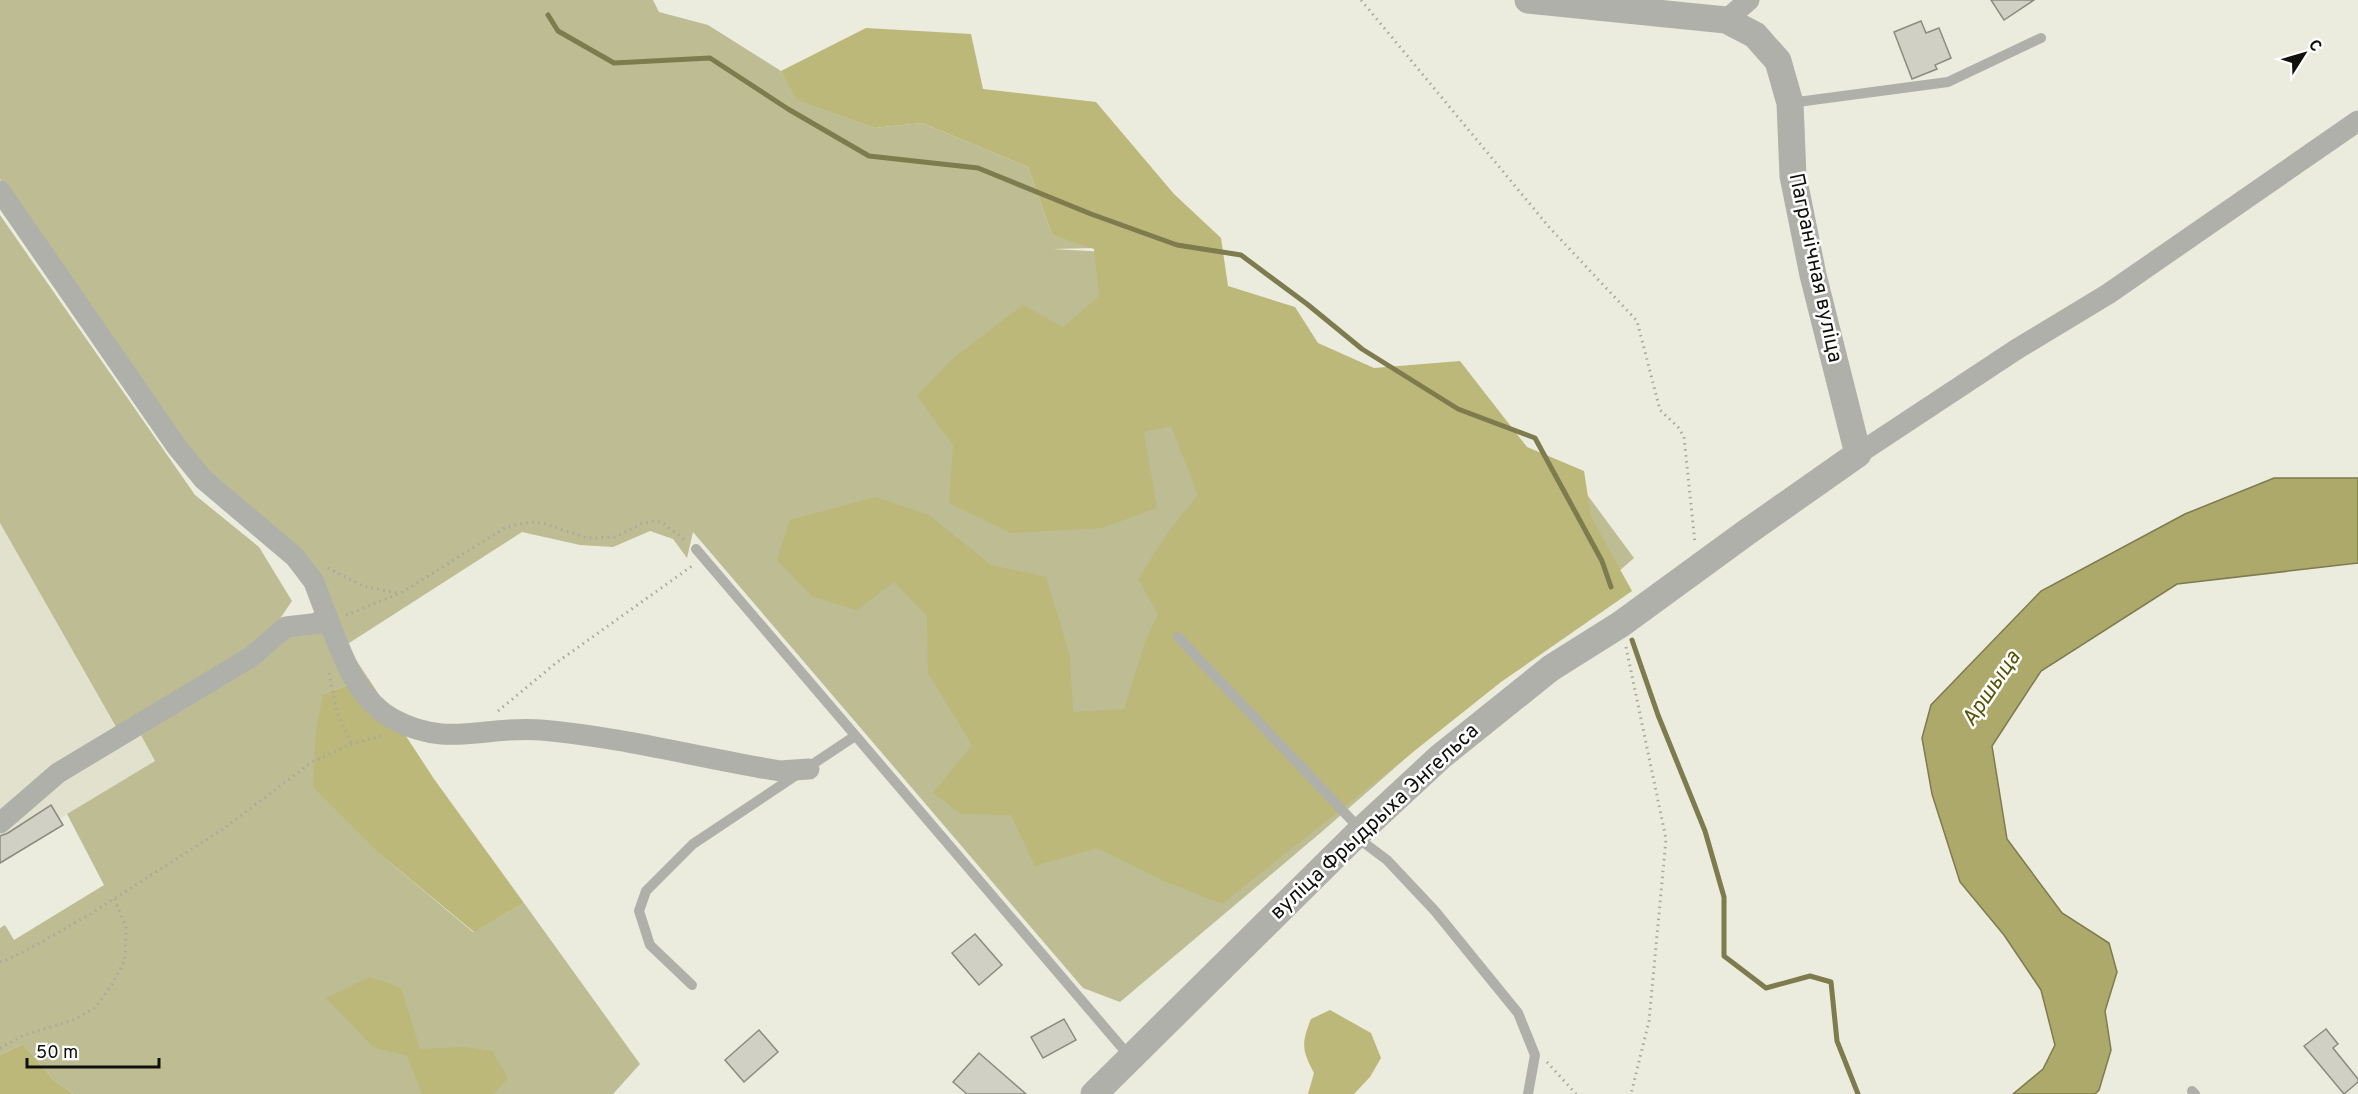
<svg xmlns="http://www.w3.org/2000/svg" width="2358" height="1094" viewBox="0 0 2358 1094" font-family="Overpass,sans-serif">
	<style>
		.built { fill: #e2e1cd }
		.green { fill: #bebc93 }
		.forest { fill: #bcb879 }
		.water { fill: #ada96b; stroke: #7e7b4e; stroke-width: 1.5 }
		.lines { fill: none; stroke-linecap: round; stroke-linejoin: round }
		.stream { stroke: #7e7b4e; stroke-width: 5 }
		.building { fill: #d1d0c4; stroke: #8c8b80; stroke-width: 1.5 }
		.path { stroke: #a8a89e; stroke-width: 3; stroke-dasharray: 1.5 4.5; stroke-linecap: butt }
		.service { stroke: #b0b0ab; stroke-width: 10 }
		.minor { stroke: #b0b0ab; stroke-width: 21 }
		.tertiary { stroke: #b0b0ab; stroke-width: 27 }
		.labels { text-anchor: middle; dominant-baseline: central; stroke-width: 5; stroke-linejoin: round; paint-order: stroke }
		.street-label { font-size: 21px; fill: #10100c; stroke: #fff }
		.water-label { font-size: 22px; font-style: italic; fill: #595305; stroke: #fff }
	</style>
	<rect width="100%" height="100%" fill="#ebebde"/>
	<!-- built -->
	<path class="built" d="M0,523l118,209 23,3 14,26 -155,94z"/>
	<!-- green -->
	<g class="green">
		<path d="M0,0h653l6,12 49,13 73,46 17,29 76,28 48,-5 106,44 24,68 42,13 -41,1 89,5 438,231 54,73 -309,271 -205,173 -37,-14 -390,-456 -6,26 -14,-19 -23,-8 -37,16 -33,-2 -58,-13 -176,113 22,33 -45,16 58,161 92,77 51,-29 116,161 -27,30h-540l-20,-15 -30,-35 -23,11v-127l5,-3 9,15 90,-55 -37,-71 88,-53 -14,-26 113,-70 68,-60 -42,-61 -72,-62 -208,-303z"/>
		<path d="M0,215l195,280 64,52 33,54 -17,25 -32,29 -127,72 -116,-204z"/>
	</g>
	<!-- forest -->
	<g class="forest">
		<path d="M866,28l105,6 12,55 113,13 78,92 47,44 7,48 67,21 23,36 56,25 86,-7 67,86 57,24 7,46 41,74 -131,91 -279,222 -58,-23 -67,-33 -62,18 -24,-51 -50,-1 -28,-21 39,-48 -44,-72 -1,-57 -33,-34 -37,28 -44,-13 -36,-37 13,-40 86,-23 53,18 62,50 55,12 24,79 3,56 51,-3 21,-67 13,-28 -20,-35 31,-48 29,-36 -27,-69 -27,6 13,76 -55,20 -91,5 -62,-30 4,-58 -36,-49 35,-37 71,-54 40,22 36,-31 -5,-47 -42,-14 -24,-68 -106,-44 -48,5 -77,-28 -16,-29z"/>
		<path d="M368,678l66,101 90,124 -50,29 -93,-77 -68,-68 3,-57 7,-36z"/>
		<path d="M370,977l31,11 19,61 45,-2 27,4 16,27 -15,16h-71l-15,-38 -34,-9 -47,-49z"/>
		<path d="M1330,1010l41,23 10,25 -11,19 -16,17h-46l6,-21c-12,-23 -13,-29 -3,-54z"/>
		<path d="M23,1044l30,35 20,15h-73v-39z"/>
	</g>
	<!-- water -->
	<path class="water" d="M2274,478h84v85l-181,21 -136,87 -49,75 15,93 55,74 47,30 8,29 -12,39 6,39 -12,40 -4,4h-82l30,-25 12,-24 -14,-55 -37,-55 -44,-53 -28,-88 -10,-56 9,-33 110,-114 144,-77z"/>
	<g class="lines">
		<!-- stream -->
		<g class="stream">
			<path d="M548,15l10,16 56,32 96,-5 78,51 81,47 109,12 113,46 86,31 64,10 66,49 55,45 96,60 77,29 67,123 9,26"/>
			<path d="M1632,640l26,75 47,116 19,66v59l42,32 44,-12 21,6 6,59 21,53"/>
		</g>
	</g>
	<!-- building -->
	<g class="building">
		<path d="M1991,0h43l-30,20z"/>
		<path d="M1921,21l5,12 13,-5 12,30 -16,7 2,4 -25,10 -18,-47z"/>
		<path d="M51,805l12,20 -63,38v-27l8,-3z"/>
		<path d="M975,934l27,31 -23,20 -27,-32z"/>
		<path d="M1064,1019l12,21 -33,18 -12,-21z"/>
		<path d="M2326,1029l12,15 -5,4 25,31v3l-14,12 -40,-48z"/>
		<path d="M759,1030l19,22 -34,30 -19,-22z"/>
		<path d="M979,1053l47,41h-59l-14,-12z"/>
	</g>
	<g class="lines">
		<!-- path -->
		<g class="path">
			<path d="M1361,0l188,227 88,94 23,89 18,17 6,10 11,106"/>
			<path d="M328,568l35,18 34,7"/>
			<path d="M346,615l55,-22 105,-66 24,-5 13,1 44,15 28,-1 26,-13 13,-3 7,1 24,18"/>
			<path d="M1626,647l40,192 -17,182 -18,73"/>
			<path d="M329,673l8,39 15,32"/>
			<path d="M498,711l58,-48 136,-97"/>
			<path d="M0,962l9,-3 29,-15 54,-31 131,-84 89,-67 40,-18 32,-9"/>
			<path d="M0,1048l24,-13 49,-15 22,-12 16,-22 14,-26 1,-33 -12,-29"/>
			<path d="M1547,1062l29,32"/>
		</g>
		<!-- service -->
		<g class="service">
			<path d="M1790,103l158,-21 93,-44"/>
			<path d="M696,549l434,508"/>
			<path d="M1178,637l183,193"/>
			<path d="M1355,836l32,24 48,51 83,102 17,42 -7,39"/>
			<path d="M692,985l-42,-40 -11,-34 7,-20 47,-47 162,-108"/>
			<path d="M2192,1091l3,3"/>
		</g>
		<!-- minor -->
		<g class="minor">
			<path d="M1726,20l23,-20"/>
			<path d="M0,191l177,256 26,32 92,78 19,25 15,40 -43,5 -35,30 -193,116 -58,50"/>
			<path d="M1858,454l159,-105 91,-55 250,-173"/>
			<path d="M329,622c14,35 28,77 64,97 55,30 92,6 148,11 81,7 159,28 239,41l29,-2"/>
		</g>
		<!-- tertiary -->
		<path class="tertiary" d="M1094,1094l261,-258 85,-79 111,-89 70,-44 126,-92 111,-78 -45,-179 -20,-99 -3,-73 -12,-42 -23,-26 -29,-15 -198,-20"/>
	</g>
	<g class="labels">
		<!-- street labels -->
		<g class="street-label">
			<text transform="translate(1815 268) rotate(78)">Пагранічная вуліца</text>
			<text transform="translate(1375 822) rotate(-43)">вуліца Фрыдрыха Энгельса</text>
		</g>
		<!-- water labels -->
		<g class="water-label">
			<text transform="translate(1992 689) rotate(-56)">Аршыца</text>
		</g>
	</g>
	<!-- north arrow -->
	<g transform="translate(2304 54) rotate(53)" stroke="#ffffff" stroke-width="4.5" paint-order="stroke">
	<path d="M0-4.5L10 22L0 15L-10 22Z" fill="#10100c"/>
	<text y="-9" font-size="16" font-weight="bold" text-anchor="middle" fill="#10100c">С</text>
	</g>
	<!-- scale -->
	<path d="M27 1058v9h132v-9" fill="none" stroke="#10100c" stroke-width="3"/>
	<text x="36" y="1058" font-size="18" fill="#10100c" stroke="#ffffff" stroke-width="4.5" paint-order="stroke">50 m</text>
</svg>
